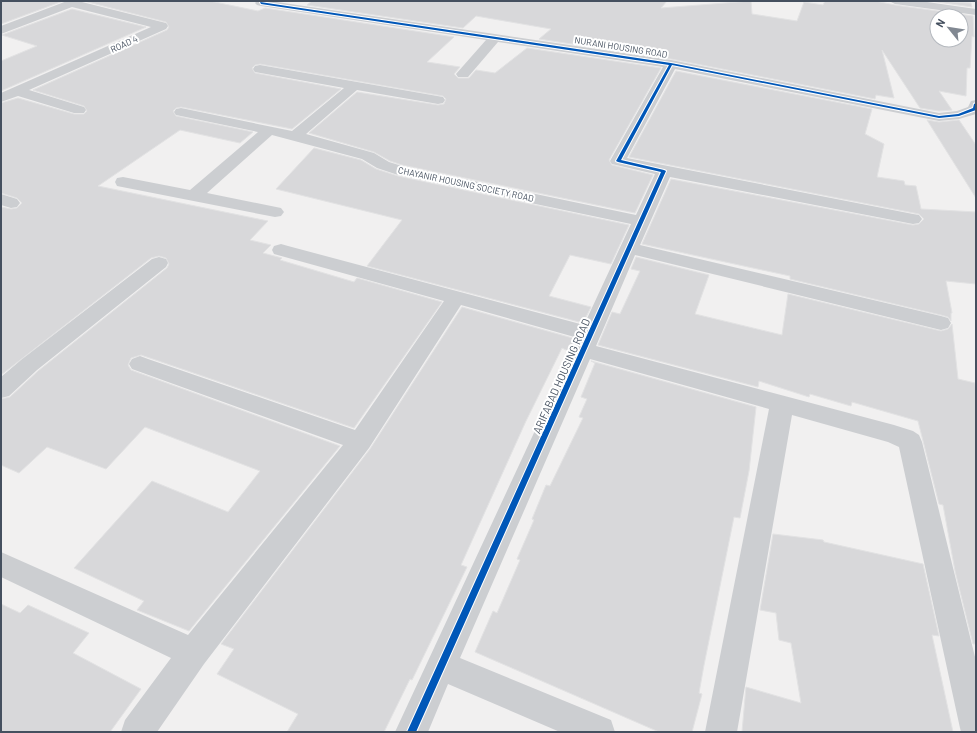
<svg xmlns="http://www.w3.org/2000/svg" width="977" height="733" viewBox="0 0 977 733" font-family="Barlow,sans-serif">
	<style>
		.building { fill: #d8d8da; stroke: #e2e2e3; fill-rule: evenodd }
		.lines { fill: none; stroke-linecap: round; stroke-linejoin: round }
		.minor { fill: #ccced1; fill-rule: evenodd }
		.cycleway-casing { stroke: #fff; stroke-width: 2 }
		.cycleway { fill: #0057b8; fill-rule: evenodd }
		.labels { text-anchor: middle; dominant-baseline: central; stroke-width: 4; stroke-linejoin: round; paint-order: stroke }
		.far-street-label { font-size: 9px; fill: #45505f; stroke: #fff }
		.street-label { font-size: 11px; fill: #45505f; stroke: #fff }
	</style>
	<rect width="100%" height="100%" fill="#f1f0f0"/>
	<!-- building -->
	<g class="building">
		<path d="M1,1h62l-62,23z"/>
		<path d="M84,1h126l48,10 7,-3 189,29 -27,25 33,5 -6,7 4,4h11l7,-8 19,3 32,-25 134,20 -52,92 3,5 41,10 -18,38 -233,-48 -12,-4 -16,-9 -65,-19 48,-41 81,13 6,-1 2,-5 -3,-3 -183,-32 -5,1 -3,3 3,5 86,16 -49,40 -111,-22 -5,1 -3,3 3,5 77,16 -13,11 -60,-13 -82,56 170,35 -18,19 21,5 -8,8 19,5 -2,2 74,22 3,-4 85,24 -88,126 -213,-73 -10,3 -3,7 3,5 209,76 -151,185 -52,-21 7,-9 -70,-33 78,-87 76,31 32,-41 -115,-44 -39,42 -59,-22 -28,26 -18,-8v-66l9,-2 28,-26 129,-103 2,-4 -3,-6 -7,-2 -8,2 -150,117v-168l10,2 6,-1 5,-5 -5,-5 -16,-5v-90l17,-5 56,16h10l3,-3 -3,-5 -51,-16 134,-60 2,-3 -3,-5z"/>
		<path d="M312,1h355l-6,7 90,-7 1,13 45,7 7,-19 19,3 2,-4h50l20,4 78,11 1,21 -2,-1 -2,32h-3l-1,28 -27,-5 13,19 -13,1 -19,-3 -38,-58 12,48 -18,-3 -1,4 -204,-40 -132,-20 12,-10 -75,-13 -13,12 -156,-23zM937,16h24v24h-24z"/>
		<path d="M931,1l40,2 1,4z"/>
		<path d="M72,9l74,18 -145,64v-30l36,-15 -35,-11z"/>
		<path d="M676,71l196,38 -7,25 19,10 -7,33 27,4 1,4 11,1 5,23 55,3v72l-30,-3 6,32h-1v8l-3,-4 -7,-2 -151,-36v-3l-148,-32 29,-65 242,46 6,-1 5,-5 -5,-5 -290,-57z"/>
		<path d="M927,120l12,2 20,-2 17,25v53z"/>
		<path d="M314,148l47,12 15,9 22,7 231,49 -18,39 -41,-9 -21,41 42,11 -8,16 -216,-57 35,-46 -126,-31z"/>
		<path d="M636,257l73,18 -14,39 87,21 6,-41 153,37 7,-2 4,-5 6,55 17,4 1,10v251h-3l-18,-73 -12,-66 -4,-1 -21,-83 -66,-19 -1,4 -41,-12 -1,3 -50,-16 -1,6 -160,-42 14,-33 8,2 20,-43 -9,-2z"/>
		<path d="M462,307l114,32 -6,13 -8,-4 -36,73 -65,144 6,2 -55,113 -2,-1 -26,53h-97l11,-18 -81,-40 17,-25 -13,-5 149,-195z"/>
		<path d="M591,361l165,46 -7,64 -9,47 -6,-1 -30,148 -5,28 3,1 -10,38h-33l-184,-80 18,-41 4,2 23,-53 -3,-1 17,-39 -2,-1 14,-34 4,1 33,-68 -4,-1 8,-18 -6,-2 14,-34z"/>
		<path d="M773,534l50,6 1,2 99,22 16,72 -7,-1 21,97h-211l4,-45 55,16 -10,-60 -12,-3 -3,-27 -16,-3z"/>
		<path d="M1,604l19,9 8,-8 61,28 -16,20 68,36 -31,43h-109z"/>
	</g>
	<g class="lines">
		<!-- minor -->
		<g class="minor">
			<path d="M67,1h16l-1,1 84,21 2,3 -2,3 -137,61 55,17 2,3 -2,3h-10l-56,-17 -17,6v-9l150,-66 -79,-20 -71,27v-8z"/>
			<path d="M257,1h13l401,59 268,53 18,-2 11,-4 3,-6 5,-1v14l-17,5 -20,2 -264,-52 -48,89 286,56 6,1 3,4 -3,4 -6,1 -243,-47 -30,68 301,71 7,2 3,5 -3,5 -7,2 -306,-75 -39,91 298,79 19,6 6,4 3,7 54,219v71h-15l-1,-4 -61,-281 -11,-5 -96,-27 -55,317h-32l64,-323 -179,-50 -130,299 151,62 4,12h-55l-112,-48 -20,48h-33l183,-394 -117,-33 -92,143 -165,216 -47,68h-36l4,-12 46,-62 -170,-81v-25l187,83 155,-190 -211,-76 -3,-5 3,-5 8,-3 8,3 207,71 89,-129 -170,-47 -2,-4 2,-4 7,-2 7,2 296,79 47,-101 -233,-49 -21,-7 -15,-9 -90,-24 -65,58 74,15 3,4 -3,4 -6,1 -158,-31 -2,-4 2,-4 6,-1 67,13 68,-58 -82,-17 -2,-3 2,-3 5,-1 111,23 52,-43 -89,-16 -2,-3 2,-3 5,-1 183,32 2,3 -2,3 -5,1 -81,-14 -51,44 68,19 15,9 13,4 234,49 19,-41 -43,-10 -2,-3 53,-94 -165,-25 -30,35h-10l-2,-3 30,-34 -225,-34 -4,-1 -2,-2z"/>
			<path d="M889,1h31l56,8v6l-81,-11z"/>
			<path d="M1,194l16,5 3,4 -3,4 -6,1 -10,-3z"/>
			<path d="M159,257l7,2 2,4 -2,4 -129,103 -28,26 -8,2v-21l20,-17 131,-101z"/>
		</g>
		<!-- cycleway casing -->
		<g class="cycleway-casing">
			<path id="cycleway" d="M260,2l411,61 268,53 19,-2 15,-6 1,-4 2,-1v7l-17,6 -20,2 -267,-53 -51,95 43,10 2,1 -250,561h-9l254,-560 -43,-10 -2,-1 53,-96 -408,-61z"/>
		</g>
		<!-- cycleway -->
		<use href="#cycleway" class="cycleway"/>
	</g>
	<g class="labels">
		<!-- far-street labels -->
		<g class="far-street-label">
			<text transform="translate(124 44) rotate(-24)">ROAD 4</text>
			<text transform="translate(621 47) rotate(9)">NURANI HOUSING ROAD</text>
			<text transform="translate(466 184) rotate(12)">CHAYANIR HOUSING SOCIETY ROAD</text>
		</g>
		<!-- street labels -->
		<g class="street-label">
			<text transform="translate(561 376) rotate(-66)">ARIFABAD HOUSING ROAD</text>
		</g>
	</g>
	<!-- border -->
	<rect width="977" height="733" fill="none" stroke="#45505f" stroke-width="4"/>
	<!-- north arrow -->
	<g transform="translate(949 28) rotate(300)"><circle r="19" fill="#ffffff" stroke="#b5b9bf"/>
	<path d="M0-3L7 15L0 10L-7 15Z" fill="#818892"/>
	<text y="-6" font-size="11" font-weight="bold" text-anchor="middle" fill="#45505f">N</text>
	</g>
</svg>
